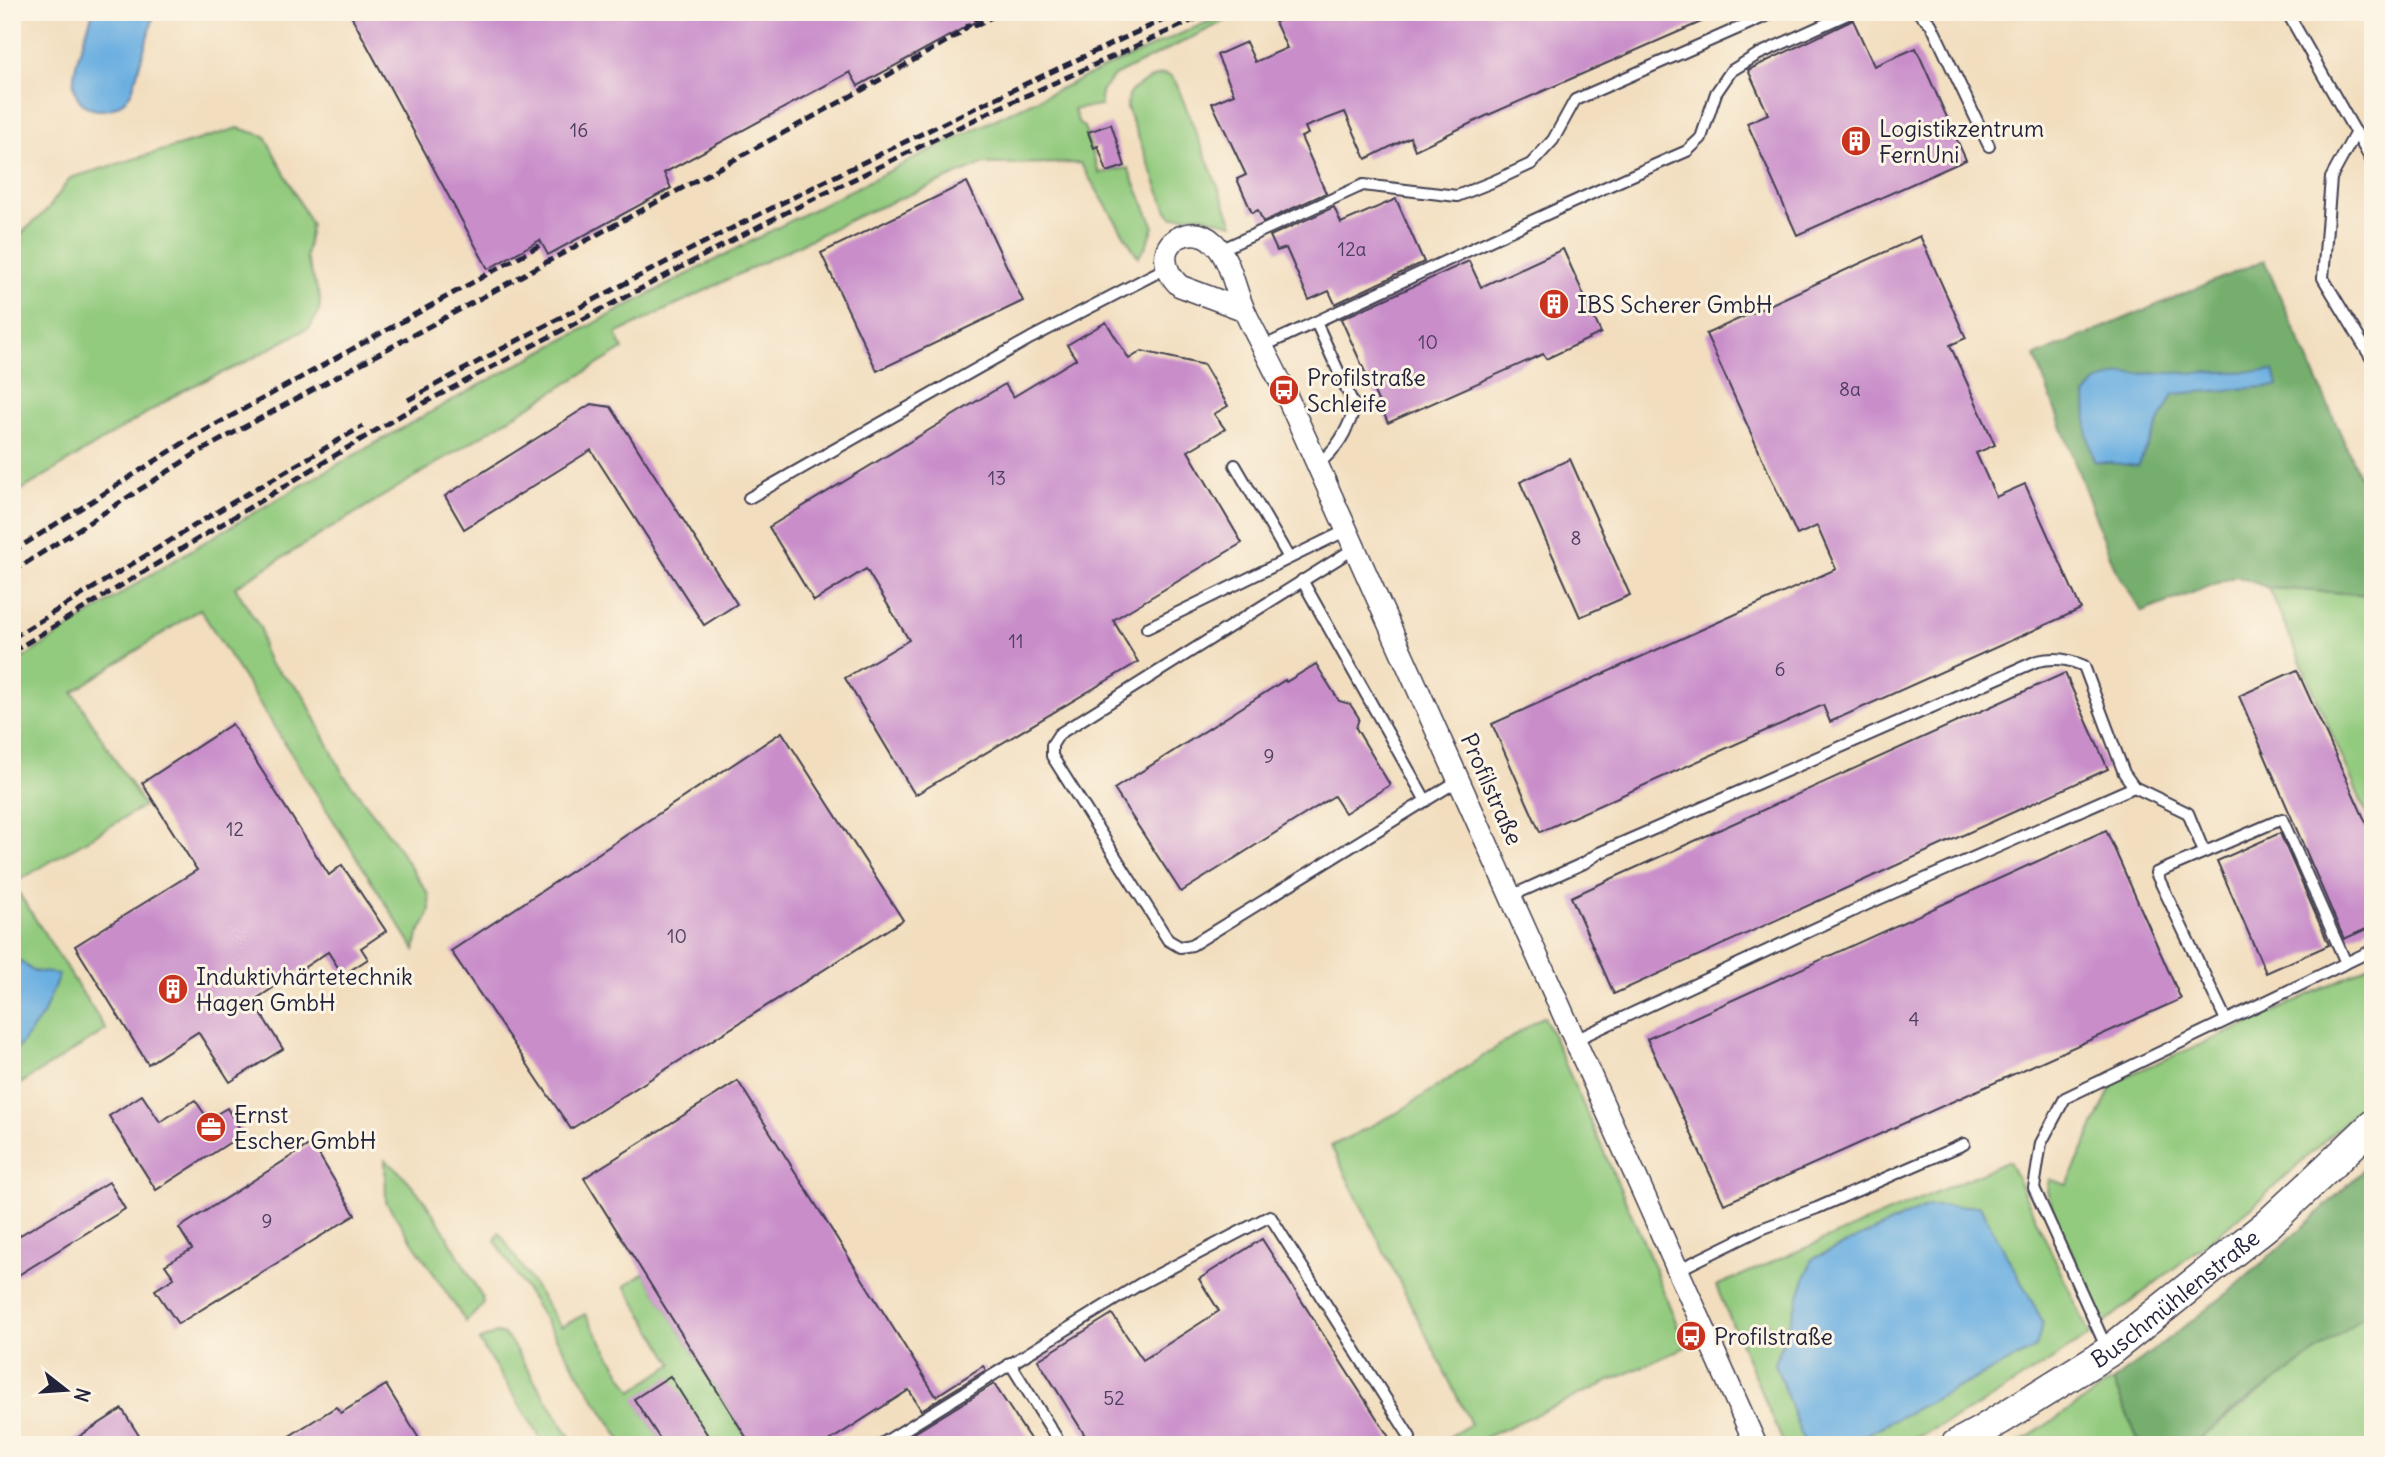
<svg xmlns="http://www.w3.org/2000/svg" width="2385" height="1457" viewBox="0 0 2385 1457" font-family="Delius,sans-serif">
	<style>
		.green { fill: #92ca7e; stroke: #5a765c; stroke-width: 2 }
		.forest { fill: #75ae6d; stroke: #4c6854; stroke-width: 2 }
		.water { fill: #6bafe1; stroke: #46688e; stroke-width: 2 }
		.building { fill: #c98eca }
		.lines { fill: none; stroke-linecap: round; stroke-linejoin: round }
		.lane-casing { stroke: #413e4f; stroke-width: 14 }
		.street-casing { stroke: #413e4f; stroke-width: 24 }
		.secondary-casing { stroke: #413e4f; stroke-width: 33 }
		.lane { stroke: #fff; stroke-width: 10 }
		.street { stroke: #fff; stroke-width: 21 }
		.secondary { stroke: #fff; stroke-width: 30 }
		.rail { stroke: #22223b; stroke-width: 5; stroke-dasharray: 10 5; stroke-linecap: butt }
		.labels { text-anchor: middle; dominant-baseline: central; stroke-width: 6; stroke-linejoin: round; paint-order: stroke }
		.number-label { font-size: 19px; fill: #4c3d5f }
		.poi-label { font-size: 23px; fill: #22223b; stroke: #fcf5e5; text-anchor: start }
		.street-label { font-size: 23px; fill: #22223b; stroke: #fcf5e5 }
	</style>
	<rect width="100%" height="100%" fill="#fcf5e5"/>
	<filter id="ink" filterUnits="userSpaceOnUse"><feTurbulence type="fractalNoise" baseFrequency=".0143" numOctaves="2"/><feDisplacementMap in="SourceGraphic" scale="14" xChannelSelector="R" yChannelSelector="G"/><feConvolveMatrix kernelMatrix="1 2 1 2 8 2 1 2 1" color-interpolation-filters="sRGB"/></filter>
	<filter id="wash" filterUnits="userSpaceOnUse"><feTurbulence type="fractalNoise" baseFrequency=".00686" numOctaves="4" result="noise"/><feDisplacementMap in="SourceGraphic" scale="28" xChannelSelector="R" yChannelSelector="G"/><feGaussianBlur stdDeviation="1.57" result="paint"/><feColorMatrix in="noise" values="0 0 0 0 0 0 0 0 0 0 0 0 0 0 0 0 0 1.4 0 .05"/><feComposite in="paint" operator="in"/></filter>
	<g filter="url(#wash)">
		<rect width="100%" height="100%" fill="#f2debf"/>
		<!-- green -->
		<g class="green">
			<path d="M1231,12h12l-129,64 -13,15v15l-27,3 5,15 5,3 15,46 29,-5 26,59 -9,21 -7,9 -58,-94 -97,1 -127,53 -240,117 7,15 -388,238 26,42 2,20 6,14 33,29 41,82 46,60 40,61 1,15 -4,12 -8,12 -3,16 -215,-341 -127,83 71,114 -131,78 93,146 -94,59v-424c49,-31 97,-64 146,-95 190,-115 386,-222 584,-324 160,-83 323,-163 489,-234z"/>
			<path d="M1163,74l8,2 5,7 57,141 -36,-9 -25,2 -5,-6 -40,-103c0,-2 1,-11 1,-12 5,-10 25,-19 35,-22z"/>
			<path d="M238,128l27,8 46,88 -5,33 14,41 -1,13 -9,16 -68,37 -56,25 -174,107v-254l36,-33 22,-31z"/>
			<path d="M2269,588l104,7v234z"/>
			<path d="M2373,964v132l-121,111 -148,116 -49,-107 -8,-25 2,-12 18,6 47,-104 130,-55z"/>
			<path d="M1544,1016l101,229 41,102 -218,98h-33l36,-21 -140,-278 66,-33z"/>
			<path d="M385,1160c40,27 72,95 97,137l1,8 -17,17 -80,-120z"/>
			<path d="M2009,1161l81,174 -109,70 -79,40h-118l-68,-159z"/>
			<path d="M499,1232l62,95 24,-13 47,77 41,-27 -48,-78 19,-13 107,172h-37l-79,-46 29,46h-40l-129,-204z"/>
			<path d="M2373,1309v136h-180c57,-49 120,-91 180,-136z"/>
			<path d="M496,1333l8,2 6,6 65,104h-30l-66,-104z"/>
			<path d="M2113,1381l25,58 13,6h-135z"/>
		</g>
		<!-- forest -->
		<g class="forest">
			<path d="M2264,260l109,247v88l-104,-7 -33,-12 -94,36 -27,-43 -80,-213z"/>
			<path d="M2373,1161v148l-74,56 -66,45 -40,35h-42l-13,-5 -25,-59 116,-89 74,-65z"/>
		</g>
		<!-- water -->
		<g class="water">
			<path d="M93,12h62l-23,79c-14,25 -52,27 -58,-4 -3,-18 13,-56 19,-75z"/>
			<path d="M2274,371l4,15 -105,8 -35,72 -44,-5 -7,-28 -1,-39 10,-12 25,-8z"/>
			<path d="M12,955l21,16 26,3 -16,41 -31,41z"/>
			<path d="M1928,1206h52l63,116 -7,26 -191,97h-40l-30,-81 37,-105z"/>
		</g>
		<g id="blocks">
			<!-- building -->
			<g class="building">
				<path d="M349,12h644l-135,74 -8,-14 -186,101 7,15 -123,67 -8,-15 -52,29z"/>
				<path d="M1296,12h428l-238,104 -71,34 -5,-13 -44,22 -21,-47 -40,15 3,7 -7,3 25,56 -63,29 -5,-12 -6,3 -15,-34 9,-4 -34,-72 22,-9 -17,-39 29,-13 9,20 32,-14 -12,-26z"/>
				<path d="M1853,20l21,46 42,-18 50,112 -169,75 -50,-112 21,-9 -20,-44z"/>
				<path d="M1111,124l14,42 -18,6 -9,-26 -4,2 -6,-16z"/>
				<path d="M967,182l56,119 -146,70 -56,-118z"/>
				<path d="M1396,199l28,63 -89,42 -6,-13 -20,9 -23,-52 -9,3 -7,-15 64,-29 7,16z"/>
				<path d="M1920,236l46,102 -16,7 45,100 -19,8 20,44 29,-13 56,125 -251,113 -7,-17 -283,127 -48,-108 344,-155 -19,-43 -20,9 -91,-201z"/>
				<path d="M1563,249l38,84 -55,26 -3,-5 -155,69 -47,-104 128,-58 12,26z"/>
				<path d="M1106,322l23,37 13,-8 62,14 24,41 -14,8 11,15 -37,22 54,92 -129,77 25,42 -223,133 -70,-117 64,-38 -43,-71 -52,32 -45,-74 236,-143 8,13 63,-38 -9,-14z"/>
				<path d="M591,404l20,3 126,197 -33,21 -113,-175 -127,79 -19,-33z"/>
				<path d="M1570,459l60,136 -50,22 -60,-135z"/>
				<path d="M1316,664l23,37 11,3 9,14 -3,10 34,57 -45,28 -11,-17 -153,96 -67,-103 171,-109 1,2z"/>
				<path d="M2297,670l76,168v88l-29,13 -105,-243z"/>
				<path d="M2065,673l43,96 -494,225 -43,-97z"/>
				<path d="M232,724l97,151 13,-10 44,66 -25,17 7,11 -25,16 -15,-23 -75,49 30,48 -53,33 -32,-50 -50,32 -73,-118 122,-76 -55,-87z"/>
				<path d="M782,732l121,188 -332,209 -120,-178z"/>
				<path d="M2106,830l75,169 -457,205 -77,-165z"/>
				<path d="M2280,833l49,112 -63,28 -49,-112z"/>
				<path d="M738,1081l198,315 47,-30 3,4 -65,40 -12,-20 -86,55h-72l-167,-267z"/>
				<path d="M142,1095l18,27 35,-22 13,19 19,-11 16,26 -87,56 -47,-74z"/>
				<path d="M312,1143l43,72 -177,109 -23,-34 19,-12 -9,-13 27,-16 -13,-21z"/>
				<path d="M109,1182l16,27 -113,70v-39z"/>
				<path d="M1262,1239l132,206h-303l-53,-85 74,-46 31,46 76,-49 -20,-32z"/>
				<path d="M670,1376l44,69h-50l-30,-46z"/>
				<path d="M994,1384l40,61h-139z"/>
				<path d="M386,1385l37,60h-148l61,-38 5,6z"/>
				<path d="M122,1409l23,36h-79z"/>
			</g>
		</g>
	</g>
	<g filter="url(#ink)">
		<use href="#blocks" fill-opacity="0" stroke="#413e4f" stroke-width="2"/>
		<g class="lines">
			<!-- lane casing -->
			<g class="lane-casing">
				<g id="lane">
					<path d="M1918,12l13,12 58,122"/>
					<path d="M2287,12l86,151"/>
					<path d="M2356,132l-25,46 -8,100 50,83"/>
					<path d="M1220,250l143,-65 94,11 35,-14 39,-18 22,-24 22,-40 200,-88"/>
					<path d="M1316,322l39,86c-9,25 -17,40 -38,57"/>
					<path d="M1264,346c141,-65 280,-133 423,-195l14,-13 15,-45 15,-22 26,-16 95,-43"/>
					<path d="M1235,465l54,93"/>
					<path d="M749,498l282,-160 135,-70"/>
					<path d="M1355,548l-296,186 -7,11v11l116,184 12,7 12,-2 267,-165"/>
					<path d="M1302,580l124,221"/>
					<path d="M1147,628l200,-98"/>
					<path d="M1511,896l73,-33 15,-10 438,-192c18,-4 31,-2 47,5l40,107 10,14 54,26 16,39"/>
					<path d="M2226,1020l-70,-147 126,-54 64,144"/>
					<path d="M1575,1040l295,-137 264,-116"/>
					<path d="M1678,1270l83,-41 56,-21 147,-64"/>
					<path d="M2107,1349l-73,-161 7,-45 24,-45 308,-148"/>
					<path d="M1010,1363l51,82"/>
					<path d="M880,1445l260,-161 130,-68 140,221 -2,8"/>
				</g>
			</g>
			<!-- street casing -->
			<g class="street-casing">
				<path id="street" d="M1244,310l-64,-24c-17,-15 -23,-43 5,-51 11,-3 21,0 29,8 18,18 20,47 31,69 12,26 27,51 39,78l472,1055"/>
			</g>
			<!-- secondary casing -->
			<g class="secondary-casing">
				<g id="secondary">
					<path id="s1" d="M1956,1445l24,-13 128,-80 160,-128 105,-99"/>
				</g>
			</g>
			<!-- lane -->
			<use href="#lane" class="lane"/>
			<!-- street -->
			<use href="#street" class="street"/>
			<!-- secondary -->
			<use href="#secondary" class="secondary"/>
			<!-- rail -->
			<g class="rail">
				<path d="M974,26l28,-14"/>
				<path d="M408,400c253,-139 510,-269 773,-388"/>
				<path d="M12,552l176,-112 354,-196"/>
				<path d="M12,572l183,-118 667,-364 97,-56 24,-22"/>
				<path d="M12,638l211,-130 140,-82"/>
				<path d="M12,652l391,-238 368,-194 221,-109 219,-99"/>
			</g>
		</g>
	</g>
	<!-- icons -->
	<defs>
		<g id="building-disc" transform="scale(1.575)"><circle r="9.5" fill="#c8321e" stroke="#fcf5e5"/><path d="M-4-6H4V6H1V3H-1V6H-4ZM-2.5-4.3h1.7v1.8h-1.7ZM.8-4.3h1.7v1.8H.8ZM-2.5-1h1.7V.8h-1.7ZM.8-1h1.7V.8H.8Z" fill="#fff"/></g>
		<g id="bus-disc" transform="scale(1.575)"><circle r="9.5" fill="#c8321e" stroke="#fcf5e5"/><path d="M-5-6H5V4H4V6H2V4H-2V6H-4V4H-5ZM-3.5-4V0h7V-4ZM-3.5 1.2v1.5H-2V1.2ZM2 1.2v1.5H3.5V1.2Z" fill="#fff"/></g>
		<g id="office-disc" transform="scale(1.575)"><circle r="9.5" fill="#c8321e" stroke="#fcf5e5"/><path d="M-6-3h4V-5.5h4V-3h4V5H-6ZM-1-4.5V-3h2v-1.5ZM-6 0V1H6V0Z" fill="#fff"/></g>
	</defs>
	<g fill-rule="evenodd">
		<use href="#building-disc" x="1856" y="141"/>
		<use href="#building-disc" x="1554" y="304"/>
		<use href="#bus-disc" x="1284" y="390"/>
		<use href="#building-disc" x="173" y="989"/>
		<use href="#office-disc" x="211" y="1127"/>
		<use href="#bus-disc" x="1691" y="1336"/>
	</g>
	<g class="labels">
		<!-- number labels -->
		<g class="number-label">
			<text x="579" y="130">16</text>
			<text x="1352" y="249">12a</text>
			<text x="1428" y="342">10</text>
			<text x="1850" y="389">8a</text>
			<text x="997" y="478">13</text>
			<text x="1576" y="538">8</text>
			<text x="1016" y="641">11</text>
			<text x="1780" y="669">6</text>
			<text x="1269" y="756">9</text>
			<text x="235" y="829">12</text>
			<text x="677" y="936">10</text>
			<text x="1914" y="1019">4</text>
			<text x="267" y="1221">9</text>
			<text x="1114" y="1398">52</text>
		</g>
		<!-- poi labels -->
		<g class="poi-label">
			<text x="1879" y="128">Logistikzentrum<tspan x="1879" dy="26">FernUni</tspan></text>
			<text x="1577" y="304">IBS Scherer GmbH</text>
			<text x="1307" y="377">Profilstraße<tspan x="1307" dy="26">Schleife</tspan></text>
			<text x="196" y="976">Induktivhärtetechnik<tspan x="196" dy="26">Hagen GmbH</tspan></text>
			<text x="234" y="1114">Ernst<tspan x="234" dy="26">Escher GmbH</tspan></text>
			<text x="1714" y="1336">Profilstraße</text>
		</g>
		<!-- street labels -->
		<g class="street-label">
			<text transform="translate(1492 789) rotate(66)">Profilstraße</text>
			<text stroke="none"><textPath href="#s1" startOffset="264">Buschmühlenstraße</textPath></text>
		</g>
	</g>
	<!-- margin -->
	<rect width="2385" height="1457" fill="none" stroke="#fcf5e5" stroke-width="42"/>
	<!-- north arrow -->
	<g transform="translate(66 1390) rotate(107)" stroke="#fcf5e5" stroke-width="5" paint-order="stroke">
	<path d="M0-5L12 26L0 18L-12 26Z" fill="#22223b"/>
	<text y="-10" font-size="19" font-weight="bold" text-anchor="middle" fill="#22223b">N</text>
	</g>
</svg>
